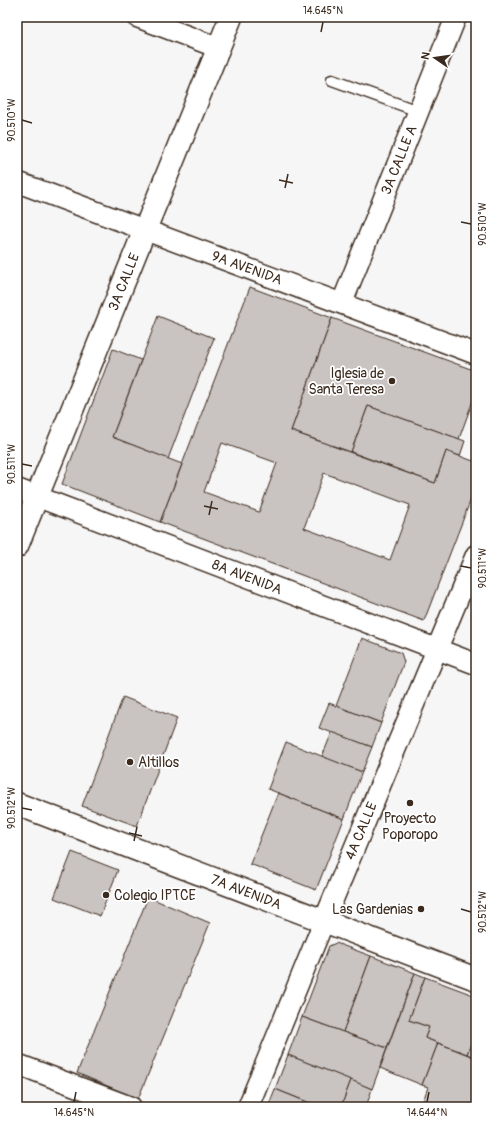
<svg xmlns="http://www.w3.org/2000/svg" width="493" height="1124" viewBox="0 0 493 1124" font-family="Pangolin,sans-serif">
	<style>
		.building { fill: #c9c3c1; stroke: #3b2a1e; fill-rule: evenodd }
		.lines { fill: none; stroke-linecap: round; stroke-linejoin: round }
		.service-casing { stroke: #3b2a1e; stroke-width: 13 }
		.minor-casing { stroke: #3b2a1e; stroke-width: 23 }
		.tertiary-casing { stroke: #3b2a1e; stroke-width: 25 }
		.primary-casing { stroke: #3b2a1e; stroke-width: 25 }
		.service { stroke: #fff; stroke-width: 10 }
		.minor { stroke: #fff; stroke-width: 20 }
		.tertiary { stroke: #fff; stroke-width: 22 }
		.primary { stroke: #fff; stroke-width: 22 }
		.ticks { fill: none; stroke: #3b2a1e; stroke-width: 1.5 }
		.poi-dot { fill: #3b2a1e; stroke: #fff; stroke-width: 1.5 }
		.labels { text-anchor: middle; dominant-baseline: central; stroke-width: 3.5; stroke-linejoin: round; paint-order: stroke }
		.street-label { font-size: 14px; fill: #3b2a1e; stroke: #fff }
		.poi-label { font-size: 14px; fill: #3b2a1e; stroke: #fff; text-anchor: end }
		.neatline { fill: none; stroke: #3b2a1e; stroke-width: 1.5 }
		.ticks-label { font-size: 10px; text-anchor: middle; fill: #3b2a1e }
	</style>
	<rect width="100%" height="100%" fill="#f7f6f6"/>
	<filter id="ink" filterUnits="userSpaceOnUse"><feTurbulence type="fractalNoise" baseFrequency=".025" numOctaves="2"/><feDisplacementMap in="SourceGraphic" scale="8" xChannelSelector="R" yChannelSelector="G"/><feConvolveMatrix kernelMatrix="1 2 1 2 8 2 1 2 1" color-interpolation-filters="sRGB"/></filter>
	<g filter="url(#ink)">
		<!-- building -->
		<g class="building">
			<path d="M250,287l82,31 -41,113 144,52 11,-32 30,11v24l-52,135 -264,-99zM222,443l55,20 -18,49 -55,-20zM324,473l86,32 -20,55 -86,-32z"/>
			<path d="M158,316l56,22 -46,121 -56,-22z"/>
			<path d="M332,318l144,53v21l-17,47 -91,-33 -17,46 -60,-21z"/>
			<path d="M113,349l28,11 -29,77 70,27 -22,58 -98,-38z"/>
			<path d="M368,406l97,35 -5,15 -14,-5 -11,32 -84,-31z"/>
			<path d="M362,638l39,15 3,9 -23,61 -45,-17z"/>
			<path d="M123,697l54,21 -40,108 -55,-20z"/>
			<path d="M329,703l52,20 -9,24 -53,-19z"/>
			<path d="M332,732l40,15 -10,25 -40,-15z"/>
			<path d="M286,742l76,30 -18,47 -76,-30z"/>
			<path d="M278,793l66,26 -28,71 -66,-26z"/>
			<path d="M72,852l46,18 -18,46 -46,-18z"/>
			<path d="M148,897l62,26 -72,176 -61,-26z"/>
			<path d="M336,943l35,13 -28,76 -41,-15 27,-71z"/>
			<path d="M371,956l44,17 -28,75 -44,-16z"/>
			<path d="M415,973l10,4 -16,43 20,7 -4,11 13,5 -16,42 -42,-17z"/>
			<path d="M425,977l51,19v36l-9,22 -42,-16 4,-11 -20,-7z"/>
			<path d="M302,1017l85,31 -15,41 -84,-34z"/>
			<path d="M476,1032v26l-9,-4z"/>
			<path d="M438,1043l38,15v49h-55l7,-20 -6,-2z"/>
			<path d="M288,1055l63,25 -10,27h-21l-45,-18z"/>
			<path d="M351,1080l21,9 -6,18h-25z"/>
			<path d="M275,1089l42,17 -1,1h-48z"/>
		</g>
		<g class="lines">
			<!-- service casing -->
			<g class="service-casing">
				<path id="service" d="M332,80l86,31"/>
			</g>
			<!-- minor casing -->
			<g class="minor-casing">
				<g id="minor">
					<path d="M137,17l82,31"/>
					<path d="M17,182l459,172"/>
					<path d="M342,303l114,-286"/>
					<path d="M17,489l459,175"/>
					<path d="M17,1064l114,43"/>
					<path d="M248,1107l76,-186 152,-366"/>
				</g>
			</g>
			<!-- tertiary casing -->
			<g class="tertiary-casing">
				<path id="tertiary" d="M17,546l214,-529"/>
			</g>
			<!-- primary casing -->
			<g class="primary-casing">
				<path id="primary" d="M17,804l459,175"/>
			</g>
			<!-- service -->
			<use href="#service" class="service"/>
			<!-- minor -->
			<use href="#minor" class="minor"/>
			<!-- tertiary -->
			<use href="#tertiary" class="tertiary"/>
			<!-- primary -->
			<use href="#primary" class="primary"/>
		</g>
	</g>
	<!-- ticks -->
	<path class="ticks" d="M321,32l2,-10M22,120l10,3M279,180l14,3M285,188l3,-14M461,222l10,2M22,464l10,2M204,506l14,3M209,515l3,-14M461,566l10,2M22,808l10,2M129,833l13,3M134,841l3,-14M461,909l10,3M74,1102l2,-10M427,1102l2,-10"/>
	<!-- markers -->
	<g class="poi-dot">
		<circle cx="392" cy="381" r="4"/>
		<circle cx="130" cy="762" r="4"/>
		<circle cx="410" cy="803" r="4"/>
		<circle cx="106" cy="895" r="4"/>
		<circle cx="421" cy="909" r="4"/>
	</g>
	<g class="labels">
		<!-- street labels -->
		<g class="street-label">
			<text transform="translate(399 160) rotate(-68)">3A CALLE A</text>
			<text transform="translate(247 268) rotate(20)">9A AVENIDA</text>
			<text transform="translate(124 282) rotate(-68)">3A CALLE</text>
			<text transform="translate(247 577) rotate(21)">8A AVENIDA</text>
			<text transform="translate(361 831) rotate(-67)">4A CALLE</text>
			<text transform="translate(246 892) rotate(21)">7A AVENIDA</text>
		</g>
		<!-- poi labels -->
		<g class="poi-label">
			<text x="384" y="373">Iglesia de<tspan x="384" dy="16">Santa Teresa</tspan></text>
			<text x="138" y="762" text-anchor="start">Altillos</text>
			<text x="410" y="818" text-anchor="middle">Proyecto<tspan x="410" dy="16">Poporopo</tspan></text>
			<text x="114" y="895" text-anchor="start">Colegio IPTCE</text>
			<text x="413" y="909">Las Gardenias</text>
		</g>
	</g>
	<!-- margin -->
	<rect width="493" height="1124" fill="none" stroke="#fff" stroke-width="44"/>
	<!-- north arrow -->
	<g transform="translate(435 58) rotate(283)" stroke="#ffffff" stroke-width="3" paint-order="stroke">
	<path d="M0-3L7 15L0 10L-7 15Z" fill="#3b2a1e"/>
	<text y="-6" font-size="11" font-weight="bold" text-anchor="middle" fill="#3b2a1e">N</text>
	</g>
	<rect x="22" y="22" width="449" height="1080" class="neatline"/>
	<g class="ticks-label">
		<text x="323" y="14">14.645°N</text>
		<text transform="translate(11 120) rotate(-90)" y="4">90.510°W</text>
		<text transform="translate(482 224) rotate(-90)" y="4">90.510°W</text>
		<text transform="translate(11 464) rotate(-90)" y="4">90.511°W</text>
		<text transform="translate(482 568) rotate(-90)" y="4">90.511°W</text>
		<text transform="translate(11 808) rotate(-90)" y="4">90.512°W</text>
		<text transform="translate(482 912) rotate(-90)" y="4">90.512°W</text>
		<text x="74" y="1116">14.645°N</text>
		<text x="427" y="1116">14.644°N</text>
	</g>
</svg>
